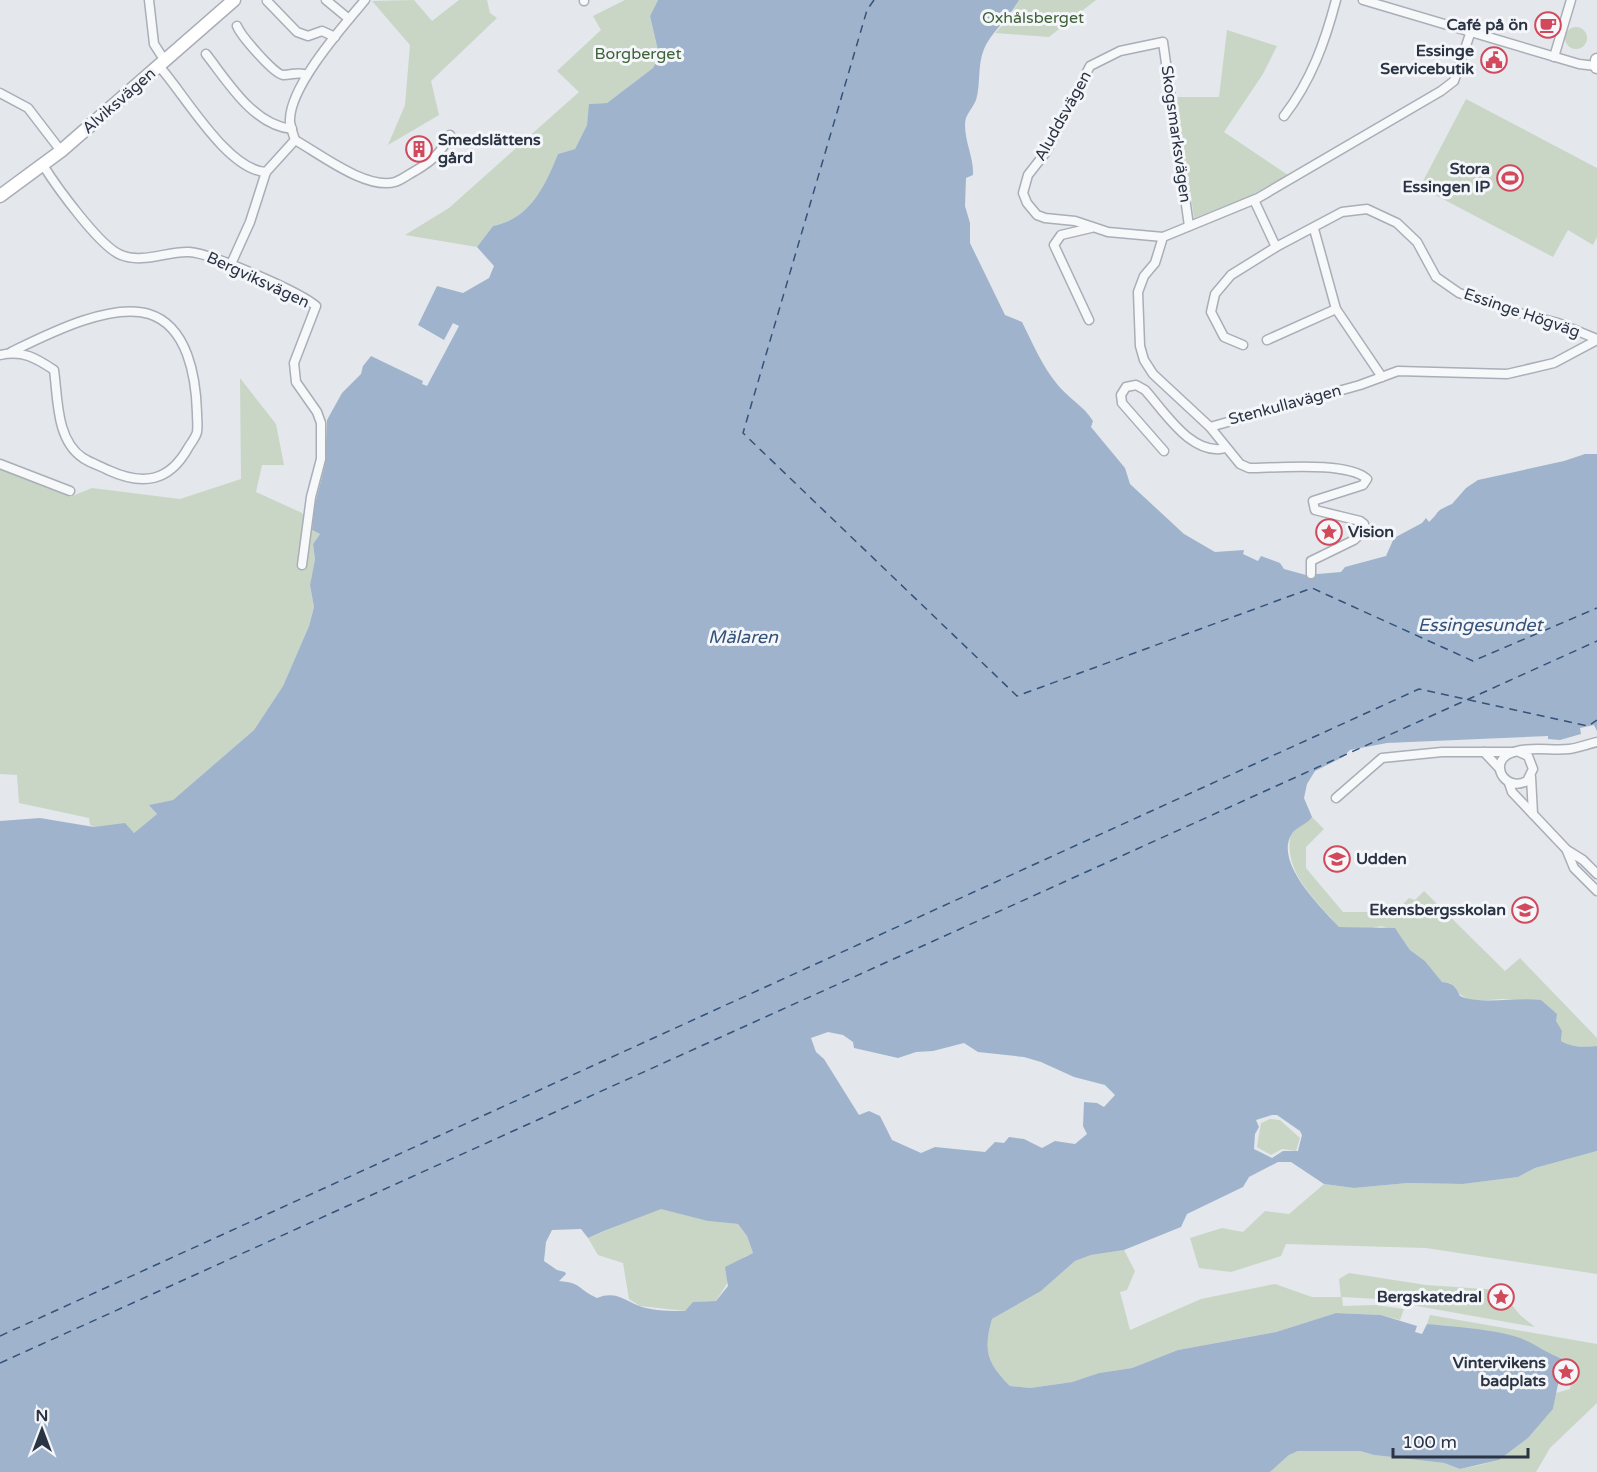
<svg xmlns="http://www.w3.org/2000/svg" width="1597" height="1472" viewBox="0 0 1597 1472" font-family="'Varela Round',sans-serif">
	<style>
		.green { fill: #c9d6c5 }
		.water { fill: #9fb4cc; fill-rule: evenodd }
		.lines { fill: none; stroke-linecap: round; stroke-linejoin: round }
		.ferry { stroke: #34527a; stroke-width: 1.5; stroke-dasharray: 8 6; stroke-linecap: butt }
		.street-casing { stroke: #a9aeb7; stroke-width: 11 }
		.secondary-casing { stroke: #a9aeb7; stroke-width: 15 }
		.street { stroke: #f7f8fa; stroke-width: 8 }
		.secondary { stroke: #fff; stroke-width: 12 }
		.labels { text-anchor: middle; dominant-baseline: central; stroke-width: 6; stroke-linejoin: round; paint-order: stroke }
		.park-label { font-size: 16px; fill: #3f6138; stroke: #f4f6f9 }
		.poi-label { font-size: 16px; font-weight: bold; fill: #2b3445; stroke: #f4f6f9; text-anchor: end }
		.street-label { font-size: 16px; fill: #2b3445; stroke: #f4f6f9 }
		.water-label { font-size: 18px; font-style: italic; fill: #34527a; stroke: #f4f6f9 }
	</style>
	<rect width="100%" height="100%" fill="#e4e7ec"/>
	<!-- green -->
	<g class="green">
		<path d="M414,0l18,21 27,-21h28l3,13 7,5 -66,63 8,34 -51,30 17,-40 5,-60 -38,-44z"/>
		<path d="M625,0h33l-8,16 9,39 -6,13 -46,35 -17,1 -3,21 -12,24 -17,5c-13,32 -28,65 -65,72l-16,21 -72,-12 44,-27 130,-116 -22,-21 44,-41 -8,-14z"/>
		<path d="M1019,0h77l-47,37 -54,-4 15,-16z"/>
		<circle cx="1576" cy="38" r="11"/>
		<path d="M1227,30l50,16 -14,28 -39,58 64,43 -40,22 -54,21 -17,-121h42z"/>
		<path d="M1466,99l131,69v69l-4,8 -25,-15 -15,27 -133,-70z"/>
		<path d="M240,378l36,46 8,41h-22l-6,27 46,21 10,17 8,4 -7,10 2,15 -5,26 4,22 -5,19 -26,60 -29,44 -81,70 -23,5 7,9 -23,19 -18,-7 -22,1 -4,-2 -1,-7 -70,-15 -2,-28 -17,-1v-307l70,30 22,-9 88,11 61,-20z"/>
		<path d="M1312,817l12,12 -18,18v21l37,44h52l14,-14 6,2 9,-9 81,80 15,-13 77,80v8l-15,1 -13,-2 -8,-4 1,-10c-7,-5 -40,-31 -46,-31 -29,-5 -46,12 -66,-17l-8,-1 -17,-21 -15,-11 -12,-18 -17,-6 -9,2 -33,-1c-23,-27 -57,-55 -48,-94z"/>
		<path d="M1270,1119l10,1 20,18 -4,13 -14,-2 -11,6 -14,-8 4,-24z"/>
		<path d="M1597,1151v123l-171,-26 -140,-4 -5,12 -50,16 -32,-4 -9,-30 32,-10 21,4 22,-21 24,3 35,-30 30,4 54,-5 55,1 55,-7 17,-9z"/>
		<path d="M661,1208l48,13 29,3 9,12 6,17 -9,4 -28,44 -22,1 -9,9 -45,-5 -11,-7 -6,-36 -25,-8 -10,-17z"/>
		<path d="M1124,1250l11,21 -8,19 -7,2 10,38 71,-31 74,-15 37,13h29l-2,-18 10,-6 77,12 74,5 20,25 15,12 -157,-28 -36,-2 1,9 33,-1 28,4 -4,11 -19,-5 -45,-2 -60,19 -98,18 -46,18 -33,5 -27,9 -42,6 -20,-2c-23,-23 -27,-35 -18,-67l49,-28 34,-30 16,-6z"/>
		<path d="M1430,1315l167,29v59l-47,45 -14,24h-266l19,-17 9,-4h62l14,4 70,8 16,6 20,-4 19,-5 29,-22 25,-29 3,-16 14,-4 3,-22 -3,-7 -20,-5 -25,-15 -98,-16z"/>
	</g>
	<!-- water -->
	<path class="water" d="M658,0h361c-10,19 -28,32 -35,49 -7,17 -3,35 -8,51 -4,10 -11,14 -11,25 0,18 9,33 8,50l-7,3 -1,28 5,17v20l35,72 17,7c11,22 20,44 35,62 11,14 27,22 36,37l-2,6 34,41 5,16 54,50 31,18 29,-2 -1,4 15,7 3,-5 19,7 4,6 22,6 35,-3 4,-5 41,-11 8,-18 28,-15 4,-5 3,4c14,-13 3,-9 23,-18l14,-16 12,-8 86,-19 21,-7h12v277l-3,-6 -14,3 1,6 -21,6 -12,-1v-3l-161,7 -37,7 -7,7 -28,14 -8,13 -3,14 8,19c-5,8 -17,10 -21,18 -16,29 31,73 48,92l56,1 15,22 15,11 17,21c11,1 14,5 18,14 20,9 57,1 81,4l16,14 -1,7 6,10 -1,10c12,7 23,6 36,5v105l-62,17 -17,9 -55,7 -55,-1 -54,5 -30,-4 -33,-22h-13l-29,15 -6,10 -56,27 -6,13 -57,23 -33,5 -16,6 -34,30 -49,28c-9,32 -5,44 18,67l20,2 42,-6 27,-9 33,-5 46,-18 98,-18 60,-19 45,2 36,11 -2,6 7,2 5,-10c27,3 73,5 98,16 13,6 23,14 38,19l-10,50 -25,29 -29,22 -39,9 -16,-6 -70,-8 -14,-4h-62l-9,4 -19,17h-1270v-651l40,-3 54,9 31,-4 9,10 23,-19 -8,-9 24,-5 81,-70 29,-44 26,-60 5,-19 -4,-22 5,-26 -2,-15 7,-10 -8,-4 3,-26 10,-39 2,-45 15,-27 19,-19 2,-8 8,-10 52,25 -1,3 5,2 32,-60 -6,-3 -9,17 -26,-15 19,-39 26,7 26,-15 5,-12 -17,-19 16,-21c37,-7 52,-40 65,-72l17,-5 12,-24 2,-21 18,-1 46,-35 6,-13 -9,-39zM828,1032l15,3 10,7 1,6 44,10 18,-6 17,-1 31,-8 14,9 46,5 17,5 33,15 31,8 10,10 -11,12 -7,-4 -13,-1 -1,24 4,8 -12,10 -20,-3 -13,7 -18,-9 -15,-2 -5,6 -9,-1 -10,10 -50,-5 -14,6 -29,-13 -12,-24 -11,-5 -10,4 -35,-56 -8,-7 -5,-14zM1272,1115h5l23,16 2,4 -4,16h-15l-11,7 -18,-9 1,-15 4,-7 -3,-7zM661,1209l47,12 30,3 9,12 6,17 -28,14 3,19 -12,15 -23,1 -8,9c-14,0 -30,0 -43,-4 -16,-5 -25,-17 -45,-9 -20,-9 -14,-15 -38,-17l7,-7 -1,-2 -8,-2 -13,-9 2,-19 6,-12 29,-1 7,9 16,-7z"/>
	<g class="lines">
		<!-- ferry -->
		<g class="ferry">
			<path d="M874,0l-7,10 -124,423 274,263 295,-108 161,73 124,-53"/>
			<path d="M0,1336l1419,-647 169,37 9,-6"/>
			<path d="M0,1363l1597,-722"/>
		</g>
		<!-- street casing -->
		<g class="street-casing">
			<g id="street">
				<path d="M149,0l5,44 11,17"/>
				<path d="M326,0l23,19"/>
				<path d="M584,0v1"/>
				<path d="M1363,0l216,64 17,2"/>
				<path d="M267,1l30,31 11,4 14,-5 13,6"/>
				<path d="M237,26c4,10 37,48 46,49 10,0 15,-4 24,0"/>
				<path d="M1470,34l-16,47 -13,10 -183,107 -95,39 -8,26 -11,13 -6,16 2,54 4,14 9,14 57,53 150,-42 38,-14 109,3 47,-11 43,-23"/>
				<path d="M206,54c22,28 47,71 86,75"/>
				<path d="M1554,57l17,-57"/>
				<path d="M159,66c26,29 68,104 107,106"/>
				<path d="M0,93l28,15 33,43"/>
				<path d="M1284,116c27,-35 41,-74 52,-116"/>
				<path d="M295,140c25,14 71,50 100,42 7,-2 14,-8 20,-11 17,-10 26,-18 35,-36"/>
				<path d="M43,165c13,21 57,82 78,90 22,9 46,-4 68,-3 22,1 111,40 127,54l-22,57 2,19 21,30 4,11v36l-10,38 -9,68"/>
				<path d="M1254,200l22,47"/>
				<path d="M1314,229l22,80 46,68"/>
				<path d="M1163,237l-55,-5 -33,-11 -30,-3 -8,-3 -10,-12 -4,-10 5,-18 18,-23 44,-86 30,-15 43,-9 26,184"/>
				<path d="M231,264l19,-42 16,-50 29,-32c-2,-6 -4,-12 -5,-18 -2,-34 53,-96 75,-122"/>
				<path d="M1089,320l-35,-75 7,-10 30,-7"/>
				<path d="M1267,340l69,-31"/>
				<path d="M1243,345l-19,-8 -13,-25 4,-18 16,-19 45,-28 66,-35 25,-3 30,14 20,19 19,35 23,16 53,18 46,12 39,16"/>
				<path d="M0,355c23,-5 36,3 54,15 4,29 2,70 29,88 8,5 17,8 25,12 35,16 61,12 80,-22 3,-5 8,-11 9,-16 1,-6 0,-13 0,-19 -1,-35 -9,-87 -48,-99 -39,-12 -103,21 -138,38"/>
				<path d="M1210,427l30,37 9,4c27,0 98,-7 118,11l-4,6 -50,16 2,9 45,11 4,3 2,5 -12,11 -43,21v13"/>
				<path d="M1164,451l-42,-48 -1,-8 5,-8 10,-2 9,5c20,22 47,67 81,58"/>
				<path d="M0,464l70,27"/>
				<path d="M1484,752l16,17"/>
				<path d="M1519,752l9,4 5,13 -6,12c-21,11 -37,-15 -20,-26 16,-10 44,-4 62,-6 9,-1 19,-5 28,-7"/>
				<path d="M1531,777l2,37"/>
				<path d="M1509,783l3,9 55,58 16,10 14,14"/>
				<path d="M1336,798l46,-40 60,-6h72"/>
				<path d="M1567,851l7,17 23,23"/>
			</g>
		</g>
		<!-- secondary casing -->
		<g class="secondary-casing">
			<g id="secondary">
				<path d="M1597,60v7"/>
				<path d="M0,196l61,-45 173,-151"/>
			</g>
		</g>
		<!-- street -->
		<use href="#street" class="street"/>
		<!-- secondary -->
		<use href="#secondary" class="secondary"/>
	</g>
	<!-- icons -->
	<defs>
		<g id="cafe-ring" transform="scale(1.35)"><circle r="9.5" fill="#f4f6f9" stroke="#d1495b" stroke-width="1.5"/><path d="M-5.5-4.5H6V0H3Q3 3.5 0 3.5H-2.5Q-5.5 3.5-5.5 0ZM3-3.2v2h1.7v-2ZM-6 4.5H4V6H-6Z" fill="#d1495b"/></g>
		<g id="civic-ring" transform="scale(1.35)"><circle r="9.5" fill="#f4f6f9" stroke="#d1495b" stroke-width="1.5"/><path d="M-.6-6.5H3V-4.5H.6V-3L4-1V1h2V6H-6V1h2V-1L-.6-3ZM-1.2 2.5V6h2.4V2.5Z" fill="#d1495b"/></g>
		<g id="building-ring" transform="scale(1.35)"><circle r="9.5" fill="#f4f6f9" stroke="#d1495b" stroke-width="1.5"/><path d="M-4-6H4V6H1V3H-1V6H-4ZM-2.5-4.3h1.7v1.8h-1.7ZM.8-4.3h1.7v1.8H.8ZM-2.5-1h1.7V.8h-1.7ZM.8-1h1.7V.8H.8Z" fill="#d1495b"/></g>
		<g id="stadium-ring" transform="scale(1.35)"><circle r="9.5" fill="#f4f6f9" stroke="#d1495b" stroke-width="1.5"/><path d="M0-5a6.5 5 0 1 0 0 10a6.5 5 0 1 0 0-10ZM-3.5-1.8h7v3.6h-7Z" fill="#d1495b"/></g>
		<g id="sight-ring" transform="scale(1.35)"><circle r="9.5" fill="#f4f6f9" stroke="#d1495b" stroke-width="1.5"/><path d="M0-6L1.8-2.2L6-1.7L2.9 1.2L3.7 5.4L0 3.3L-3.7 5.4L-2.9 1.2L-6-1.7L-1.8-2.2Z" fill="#d1495b"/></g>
		<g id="school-ring" transform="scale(1.35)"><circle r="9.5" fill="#f4f6f9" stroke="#d1495b" stroke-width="1.5"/><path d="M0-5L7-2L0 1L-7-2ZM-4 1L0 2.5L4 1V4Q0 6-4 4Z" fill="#d1495b"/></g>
	</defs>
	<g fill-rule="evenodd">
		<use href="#cafe-ring" x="1548" y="25"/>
		<use href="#civic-ring" x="1494" y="60"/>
		<use href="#building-ring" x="419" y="149"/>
		<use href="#stadium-ring" x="1510" y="178"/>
		<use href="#sight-ring" x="1329" y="532"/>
		<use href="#school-ring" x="1337" y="859"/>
		<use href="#school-ring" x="1525" y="910"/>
		<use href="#sight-ring" x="1501" y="1297"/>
		<use href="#sight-ring" x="1566" y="1372"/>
	</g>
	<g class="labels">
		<!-- park labels -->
		<g class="park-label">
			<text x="1033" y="18">Oxhålsberget</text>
			<text x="638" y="54">Borgberget</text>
		</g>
		<!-- poi labels -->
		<g class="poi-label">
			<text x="1528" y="25">Café på ön</text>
			<text x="1474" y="51">Essinge<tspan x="1474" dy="18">Servicebutik</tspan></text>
			<text x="438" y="140" text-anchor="start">Smedslättens<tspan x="438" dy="18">gård</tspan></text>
			<text x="1490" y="169">Stora<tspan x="1490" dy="18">Essingen IP</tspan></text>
			<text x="1348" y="532" text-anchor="start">Vision</text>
			<text x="1356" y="859" text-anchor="start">Udden</text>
			<text x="1506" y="910">Ekensbergsskolan</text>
			<text x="1482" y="1297">Bergskatedral</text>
			<text x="1546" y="1363">Vintervikens<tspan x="1546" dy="18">badplats</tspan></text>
		</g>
		<!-- street labels -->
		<g class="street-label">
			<text transform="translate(119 101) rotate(-41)">Alviksvägen</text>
			<text transform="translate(1063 116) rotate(-61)">Aluddsvägen</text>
			<text transform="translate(1176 134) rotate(82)">Skogsmarksvägen</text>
			<text transform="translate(258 280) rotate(25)">Bergviksvägen</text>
			<text transform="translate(1522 313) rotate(19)">Essinge Högväg</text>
			<text transform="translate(1285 405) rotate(-15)">Stenkullavägen</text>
		</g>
		<!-- water labels -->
		<g class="water-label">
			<text x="1480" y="625">Essingesundet</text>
			<text x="743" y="637">Mälaren</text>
		</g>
	</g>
	<!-- north arrow -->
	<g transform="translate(42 1430)" stroke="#f4f6f9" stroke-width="4.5" paint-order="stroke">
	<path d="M0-4.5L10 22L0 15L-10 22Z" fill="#2b3445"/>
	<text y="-9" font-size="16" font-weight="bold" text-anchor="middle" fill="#2b3445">N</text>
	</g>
	<!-- scale -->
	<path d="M1393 1448v9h135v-9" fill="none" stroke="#2b3445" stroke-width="3"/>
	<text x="1402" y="1448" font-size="18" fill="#2b3445" stroke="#f4f6f9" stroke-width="4.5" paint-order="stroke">100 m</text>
</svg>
